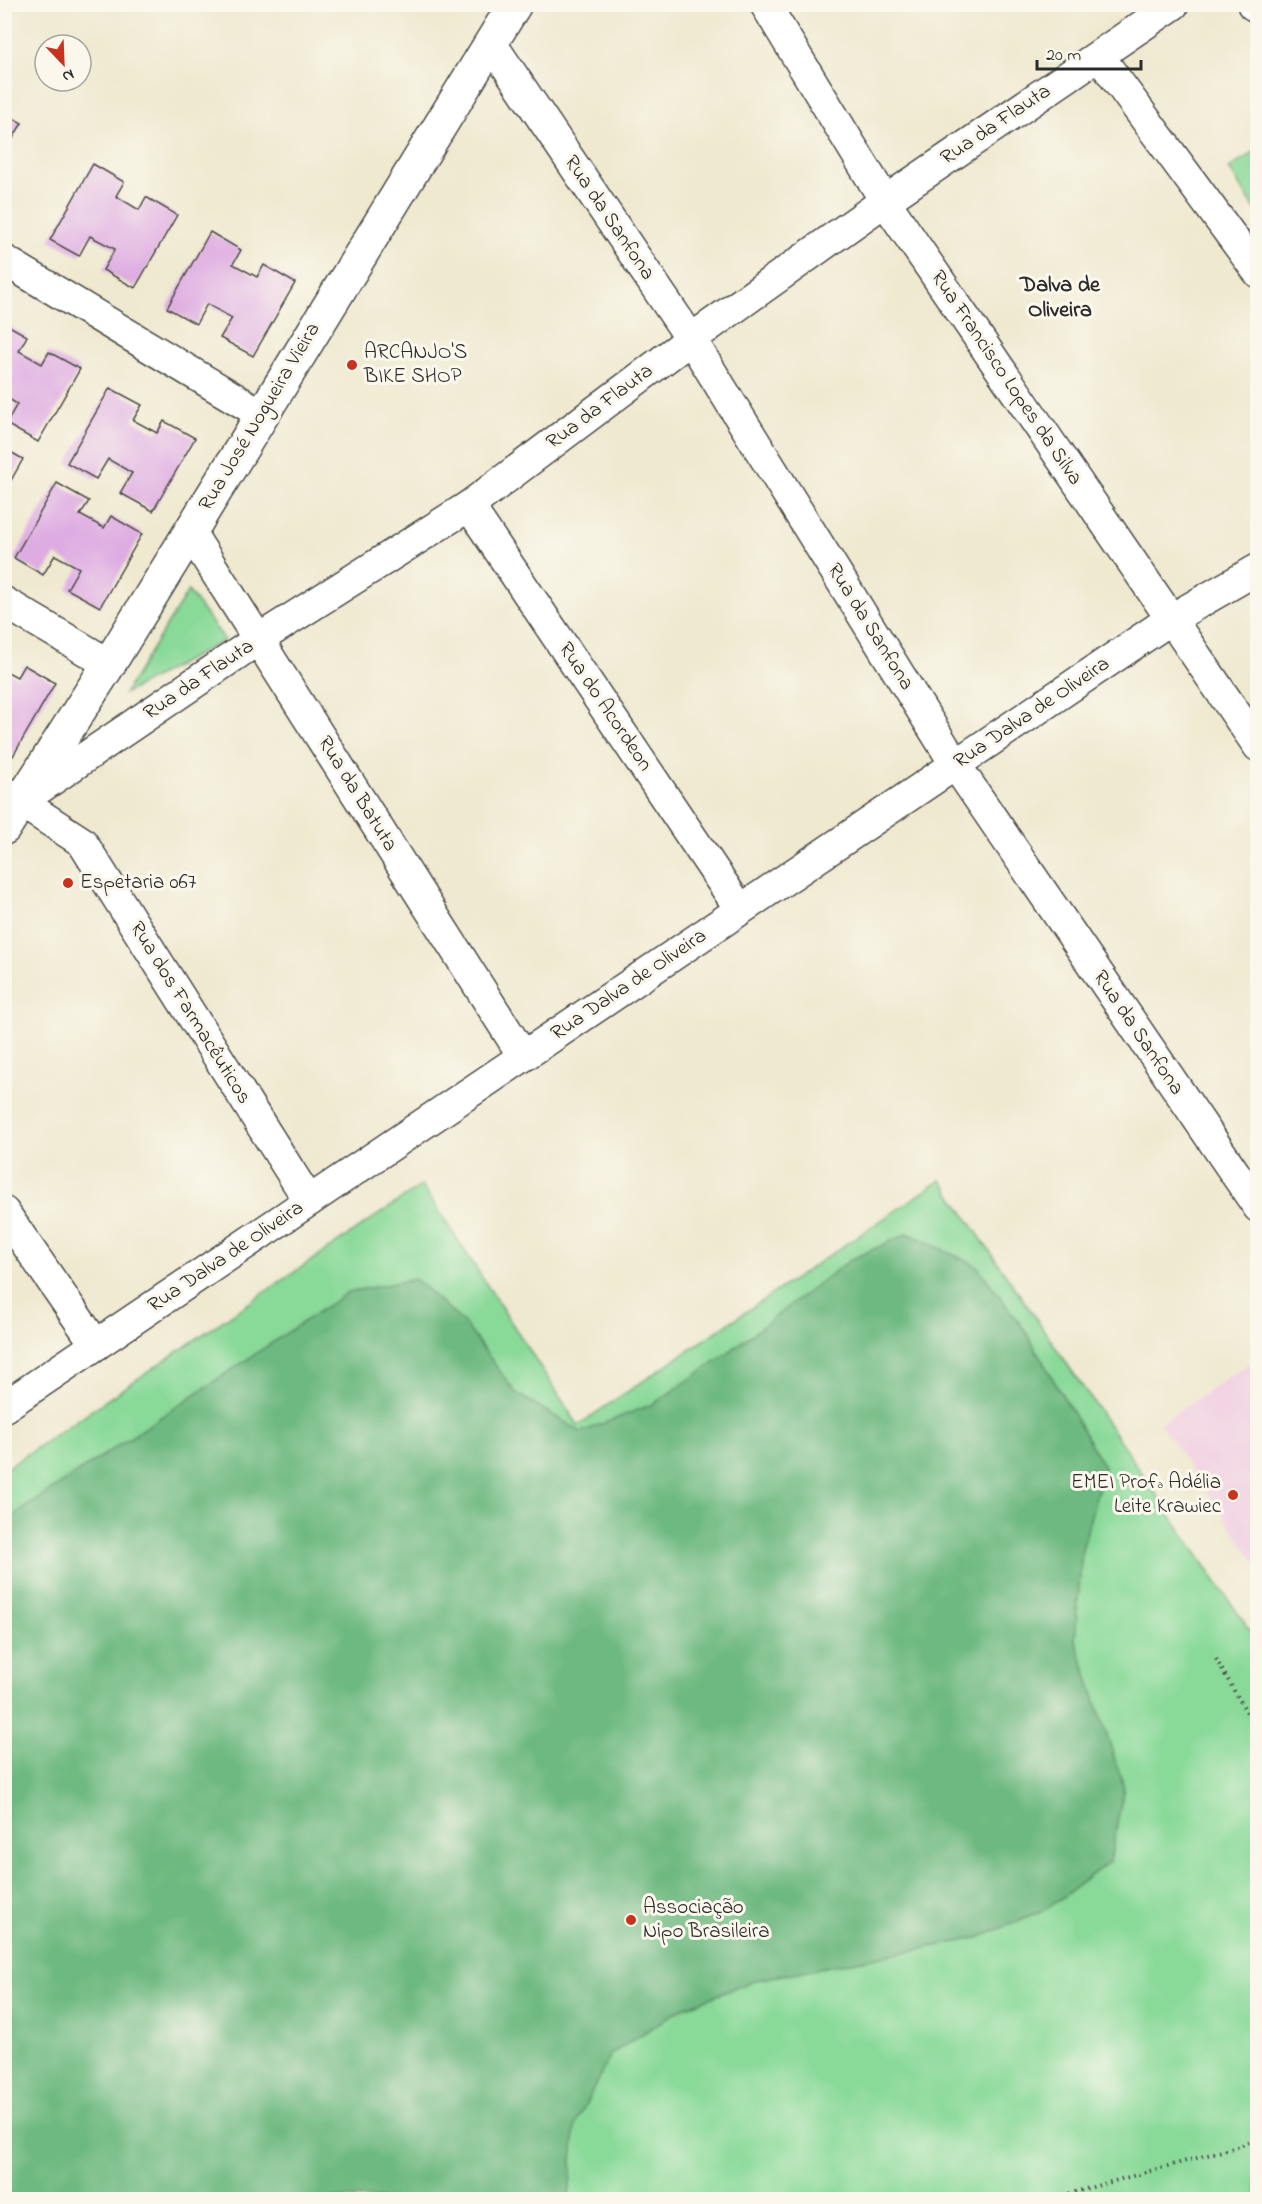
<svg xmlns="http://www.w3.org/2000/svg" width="1262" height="2204" viewBox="0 0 1262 2204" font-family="'Indie Flower',sans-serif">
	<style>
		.built { fill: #f1d0e3 }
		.green { fill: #89d999; stroke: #5a8262; stroke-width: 1.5 }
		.forest { fill: #6eb981; stroke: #4c7256; stroke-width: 1.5 }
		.building { fill: #deace2 }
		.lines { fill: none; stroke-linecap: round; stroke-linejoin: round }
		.minor-casing { stroke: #484844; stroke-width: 33 }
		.tertiary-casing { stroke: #484844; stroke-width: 36 }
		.secondary-casing { stroke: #484844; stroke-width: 36 }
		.path { stroke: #484844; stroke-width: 4; stroke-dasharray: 1.5 4.5; stroke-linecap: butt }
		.minor { stroke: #fff; stroke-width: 30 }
		.tertiary { stroke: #fff; stroke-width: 33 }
		.secondary { stroke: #fff; stroke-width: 33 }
		.poi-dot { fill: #c8321e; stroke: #fbf7ec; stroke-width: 2 }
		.labels { text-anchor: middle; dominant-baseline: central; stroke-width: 6; stroke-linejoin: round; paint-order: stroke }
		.street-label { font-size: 21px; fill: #2b2b2b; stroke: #fbf7ec }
		.poi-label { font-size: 21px; fill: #2b2b2b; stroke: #fbf7ec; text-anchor: start }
		.neighbourhood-label { font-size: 22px; font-weight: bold; fill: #2b2b2b; stroke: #fbf7ec }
	</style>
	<rect width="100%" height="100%" fill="#fbf7ec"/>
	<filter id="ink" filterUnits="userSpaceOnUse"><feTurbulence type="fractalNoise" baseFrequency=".0167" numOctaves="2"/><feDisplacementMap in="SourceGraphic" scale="12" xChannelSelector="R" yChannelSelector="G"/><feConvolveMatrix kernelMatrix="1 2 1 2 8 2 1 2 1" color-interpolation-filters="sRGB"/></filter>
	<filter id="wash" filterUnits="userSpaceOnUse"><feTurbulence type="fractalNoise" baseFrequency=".008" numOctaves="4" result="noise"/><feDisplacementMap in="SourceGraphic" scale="24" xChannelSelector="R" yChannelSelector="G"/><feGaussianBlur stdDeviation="1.35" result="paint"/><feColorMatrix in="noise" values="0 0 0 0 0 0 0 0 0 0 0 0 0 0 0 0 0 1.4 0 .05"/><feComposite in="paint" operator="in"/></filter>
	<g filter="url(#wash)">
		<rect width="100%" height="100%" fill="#efe9d0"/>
		<!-- built -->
		<path class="built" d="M1257,1358v207l-97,-141z"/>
		<!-- green -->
		<g class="green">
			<path d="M1257,150v62l-28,-43z"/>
			<path d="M188,591l37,49 -101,54z"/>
			<path d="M941,1180l316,461v558h-1252l-1,-729 418,-285 156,240z"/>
		</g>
		<!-- forest -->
		<path class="forest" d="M908,1233l69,33 47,63 80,138 -22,83 -7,88 49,149 -14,74 -62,47 -70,30 -222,42 -75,29 -70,45 -36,72 -6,73h-564v-678l343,-229 67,-13 49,44 52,70 65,39 72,-28 69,-47 128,-97z"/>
		<g id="blocks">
			<!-- building -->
			<g class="building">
				<path d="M4,113l18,10 -18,30z"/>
				<path d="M93,164l31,18 -8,14 23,14 7,-13 31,18 -42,73 -32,-18 12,-21 -25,-13 -11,20 -29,-16z"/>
				<path d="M210,232l31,18 -8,14 24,13 7,-12 31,18 -42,73 -33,-18 12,-20 -25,-14 -11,20 -29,-16z"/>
				<path d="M4,323l23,13 -8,15 23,13 7,-12 31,17 -42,73 -32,-18 11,-20 -13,-8z"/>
				<path d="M110,388l32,17 -9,15 24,13 7,-12 31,17 -42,73 -33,-18 12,-20 -24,-14 -12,20 -29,-16z"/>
				<path d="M5,449l18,10 -18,32z"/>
				<path d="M57,483l32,18 -9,14 24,13 7,-12 31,18 -42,73 -33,-18 12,-21 -24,-13 -12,20 -29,-17z"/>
				<path d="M24,665l31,18 -42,73 -9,-5v-81l13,7z"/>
			</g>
		</g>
	</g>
	<g filter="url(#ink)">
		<use href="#blocks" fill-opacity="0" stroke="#484844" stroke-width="1.5"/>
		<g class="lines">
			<!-- minor casing -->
			<g class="minor-casing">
				<g id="minor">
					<path d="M765,4l120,197 373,545"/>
					<path d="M491,43l200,296 264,425 303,443"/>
					<path d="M1099,56l159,216"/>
					<path d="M4,260l257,154"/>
					<path d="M469,506l271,403"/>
					<path d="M190,532l333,524"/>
					<path d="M4,602l105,62"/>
					<path d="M4,791l78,51 227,359"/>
					<path d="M24,799l235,-160 210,-133 222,-167 194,-138 289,-197"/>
					<path d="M4,1212l92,133"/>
					<path d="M4,1407l1167,-788 87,-50"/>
				</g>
			</g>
			<!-- tertiary casing -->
			<g class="tertiary-casing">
				<path id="tertiary" d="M4,828l105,-164 406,-660"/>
			</g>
			<!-- secondary casing -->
			<g class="secondary-casing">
				<path id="secondary" d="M1254,4l4,2"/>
			</g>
			<!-- path -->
			<g class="path">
				<path d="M1216,1659l42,73"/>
				<path d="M1059,2200l5,-5 176,-49 18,-8"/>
			</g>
			<!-- minor -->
			<use href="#minor" class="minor"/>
			<!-- tertiary -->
			<use href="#tertiary" class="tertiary"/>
			<!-- secondary -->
			<use href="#secondary" class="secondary"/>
		</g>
	</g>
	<!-- markers -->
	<g class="poi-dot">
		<circle cx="352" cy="365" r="6"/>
		<circle cx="68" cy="883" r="6"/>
		<circle cx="1233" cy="1495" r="6"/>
		<circle cx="631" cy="1920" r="6"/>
	</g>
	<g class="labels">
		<!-- street labels -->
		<g class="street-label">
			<text transform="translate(996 125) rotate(-34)">Rua da Flauta</text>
			<text transform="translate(609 218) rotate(56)">Rua da Sanfona</text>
			<text transform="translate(1006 378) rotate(56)">Rua Francisco Lopes da Silva</text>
			<text transform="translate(600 407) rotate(-37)">Rua da Flauta</text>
			<text transform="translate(260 417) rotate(-59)">Rua José Nogueira Vieira</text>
			<text transform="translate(870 627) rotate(58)">Rua da Sanfona</text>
			<text transform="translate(199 680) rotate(-34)">Rua da Flauta</text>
			<text transform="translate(605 707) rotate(56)">Rua do Acordeon</text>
			<text transform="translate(1032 713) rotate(-34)">Rua Dalva de Oliveira</text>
			<text transform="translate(357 794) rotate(58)">Rua da Batuta</text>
			<text transform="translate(629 985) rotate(-34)">Rua Dalva de Oliveira</text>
			<text transform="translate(190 1013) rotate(58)">Rua dos Farmacêuticos</text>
			<text transform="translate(1138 1033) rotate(56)">Rua da Sanfona</text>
			<text transform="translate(226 1257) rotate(-34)">Rua Dalva de Oliveira</text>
		</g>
		<!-- poi labels -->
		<g class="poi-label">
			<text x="364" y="353">ARCANJO'S<tspan x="364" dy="24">BIKE SHOP</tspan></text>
			<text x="80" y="883">Espetaria 067</text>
			<text x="1221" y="1483" text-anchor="end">EMEI Profª Adélia<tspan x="1221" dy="24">Leite Krawiec</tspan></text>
			<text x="643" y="1908">Associação<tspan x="643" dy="24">Nipo Brasileira</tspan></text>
		</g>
		<!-- neighbourhood labels -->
		<g class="neighbourhood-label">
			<text x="1060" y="286">Dalva de<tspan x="1060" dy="25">Oliveira</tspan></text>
		</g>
	</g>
	<!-- margin -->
	<rect width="1262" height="2204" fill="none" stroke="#fbf7ec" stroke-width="24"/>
	<!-- north arrow -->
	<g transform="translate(63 63) rotate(157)"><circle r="28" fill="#fbf7ec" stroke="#a8a59f" stroke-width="1.5"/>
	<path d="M0-4.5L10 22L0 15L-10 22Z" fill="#c8321e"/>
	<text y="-9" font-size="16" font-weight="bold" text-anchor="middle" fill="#2b2b2b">N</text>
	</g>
	<!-- scale -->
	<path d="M1037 60v9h104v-9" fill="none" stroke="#2b2b2b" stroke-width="3"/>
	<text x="1046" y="60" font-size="18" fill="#2b2b2b" stroke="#fbf7ec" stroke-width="4.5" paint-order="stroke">20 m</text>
</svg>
